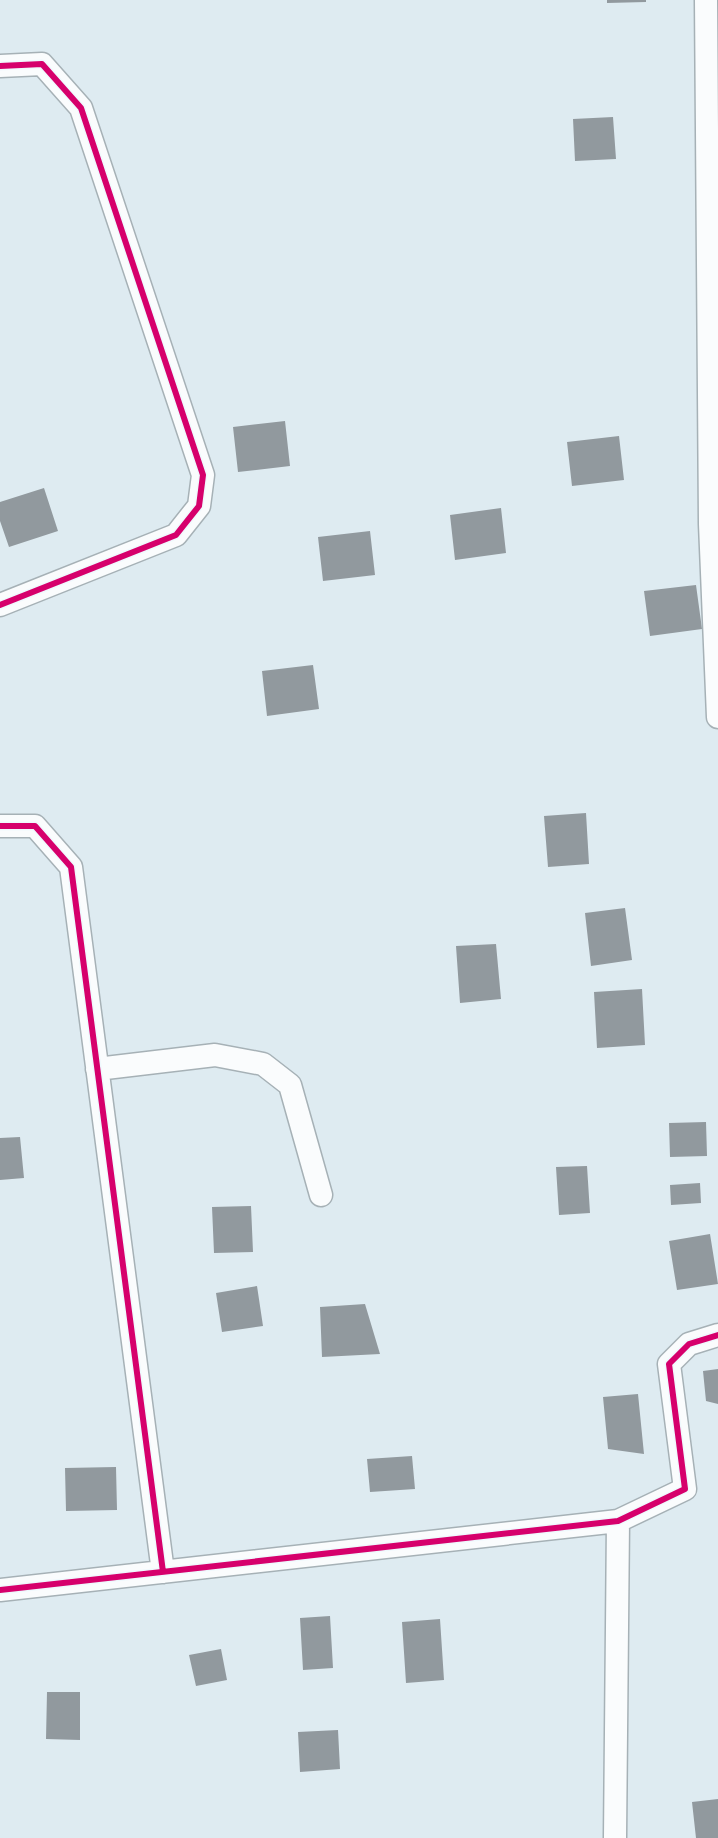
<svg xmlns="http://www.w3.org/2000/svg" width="718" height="1838" font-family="'Varela Round',sans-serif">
<rect width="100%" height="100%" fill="#deebf1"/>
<path fill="#91999e" d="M607,0h39v2l-39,1z
M613,117l3,42 -41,2 -2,-42z
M285,421l5,45 -52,6 -5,-45z
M619,436l5,44 -52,6 -5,-44z
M44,488l14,43 -49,16 -9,-26v-19z
M501,508l5,45 -51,7 -5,-45z
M370,531l5,44 -52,6 -5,-44z
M696,585l6,44 -52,7 -6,-45z
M313,665l6,44 -52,7 -5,-45z
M586,813l3,51 -41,3 -4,-51z
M625,908l7,52 -41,6 -6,-53z
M496,944l5,55 -41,4 -4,-57z
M642,989l3,56 -48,3 -3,-56z
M706,1122l1,34 -37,1 -1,-34z
M20,1137l4,41 -24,2v-42z
M587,1166l3,47 -31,2 -3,-48z
M700,1183l1,20 -30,2 -1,-20z
M251,1206l2,46 -39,1 -2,-46z
M710,1234l8,50 -41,6 -8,-49z
M257,1286l6,40 -41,6 -6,-39z
M365,1304l15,50 -58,3 -2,-50z
M718,1369v35l-12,-3 -3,-30z
M638,1394l6,60 -36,-5 -5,-52z
M412,1456l3,33 -45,3 -3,-33z
M116,1467l1,43 -51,1 -1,-43z
M330,1616l3,52 -30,2 -3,-52z
M440,1619l4,61 -38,3 -4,-61z
M221,1649l6,31 -31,6 -7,-31z
M47,1692h33v48l-34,-1z
M338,1730l2,39 -40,3 -2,-40z
M718,1799v39h-22l-4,-36z"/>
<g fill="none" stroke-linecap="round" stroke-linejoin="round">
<defs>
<path id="street" d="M706,0l4,524 8,193
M0,66l42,-2 39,44 122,367 -4,31 -23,29 -176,70
M0,826h35l36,41 92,705
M97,1069l118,-14 48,9 27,21 31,110
M0,1590l618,-69 67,-32 -16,-125 20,-20 29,-9
M615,1838l3,-317"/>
</defs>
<use href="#street" stroke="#a6b1b6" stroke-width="25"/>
<use href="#street" stroke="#fafcfd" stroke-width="22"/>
<defs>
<path id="cycleway" d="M0,66l42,-2 39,44 122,367 -4,31 -23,29 -176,70
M0,826h35l36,41 92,705
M0,1590l618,-69 67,-32 -16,-125 20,-20 29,-9"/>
</defs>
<use href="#cycleway" stroke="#eff9fd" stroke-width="9"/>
<use href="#cycleway" stroke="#d6006c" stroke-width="6"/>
</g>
</svg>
